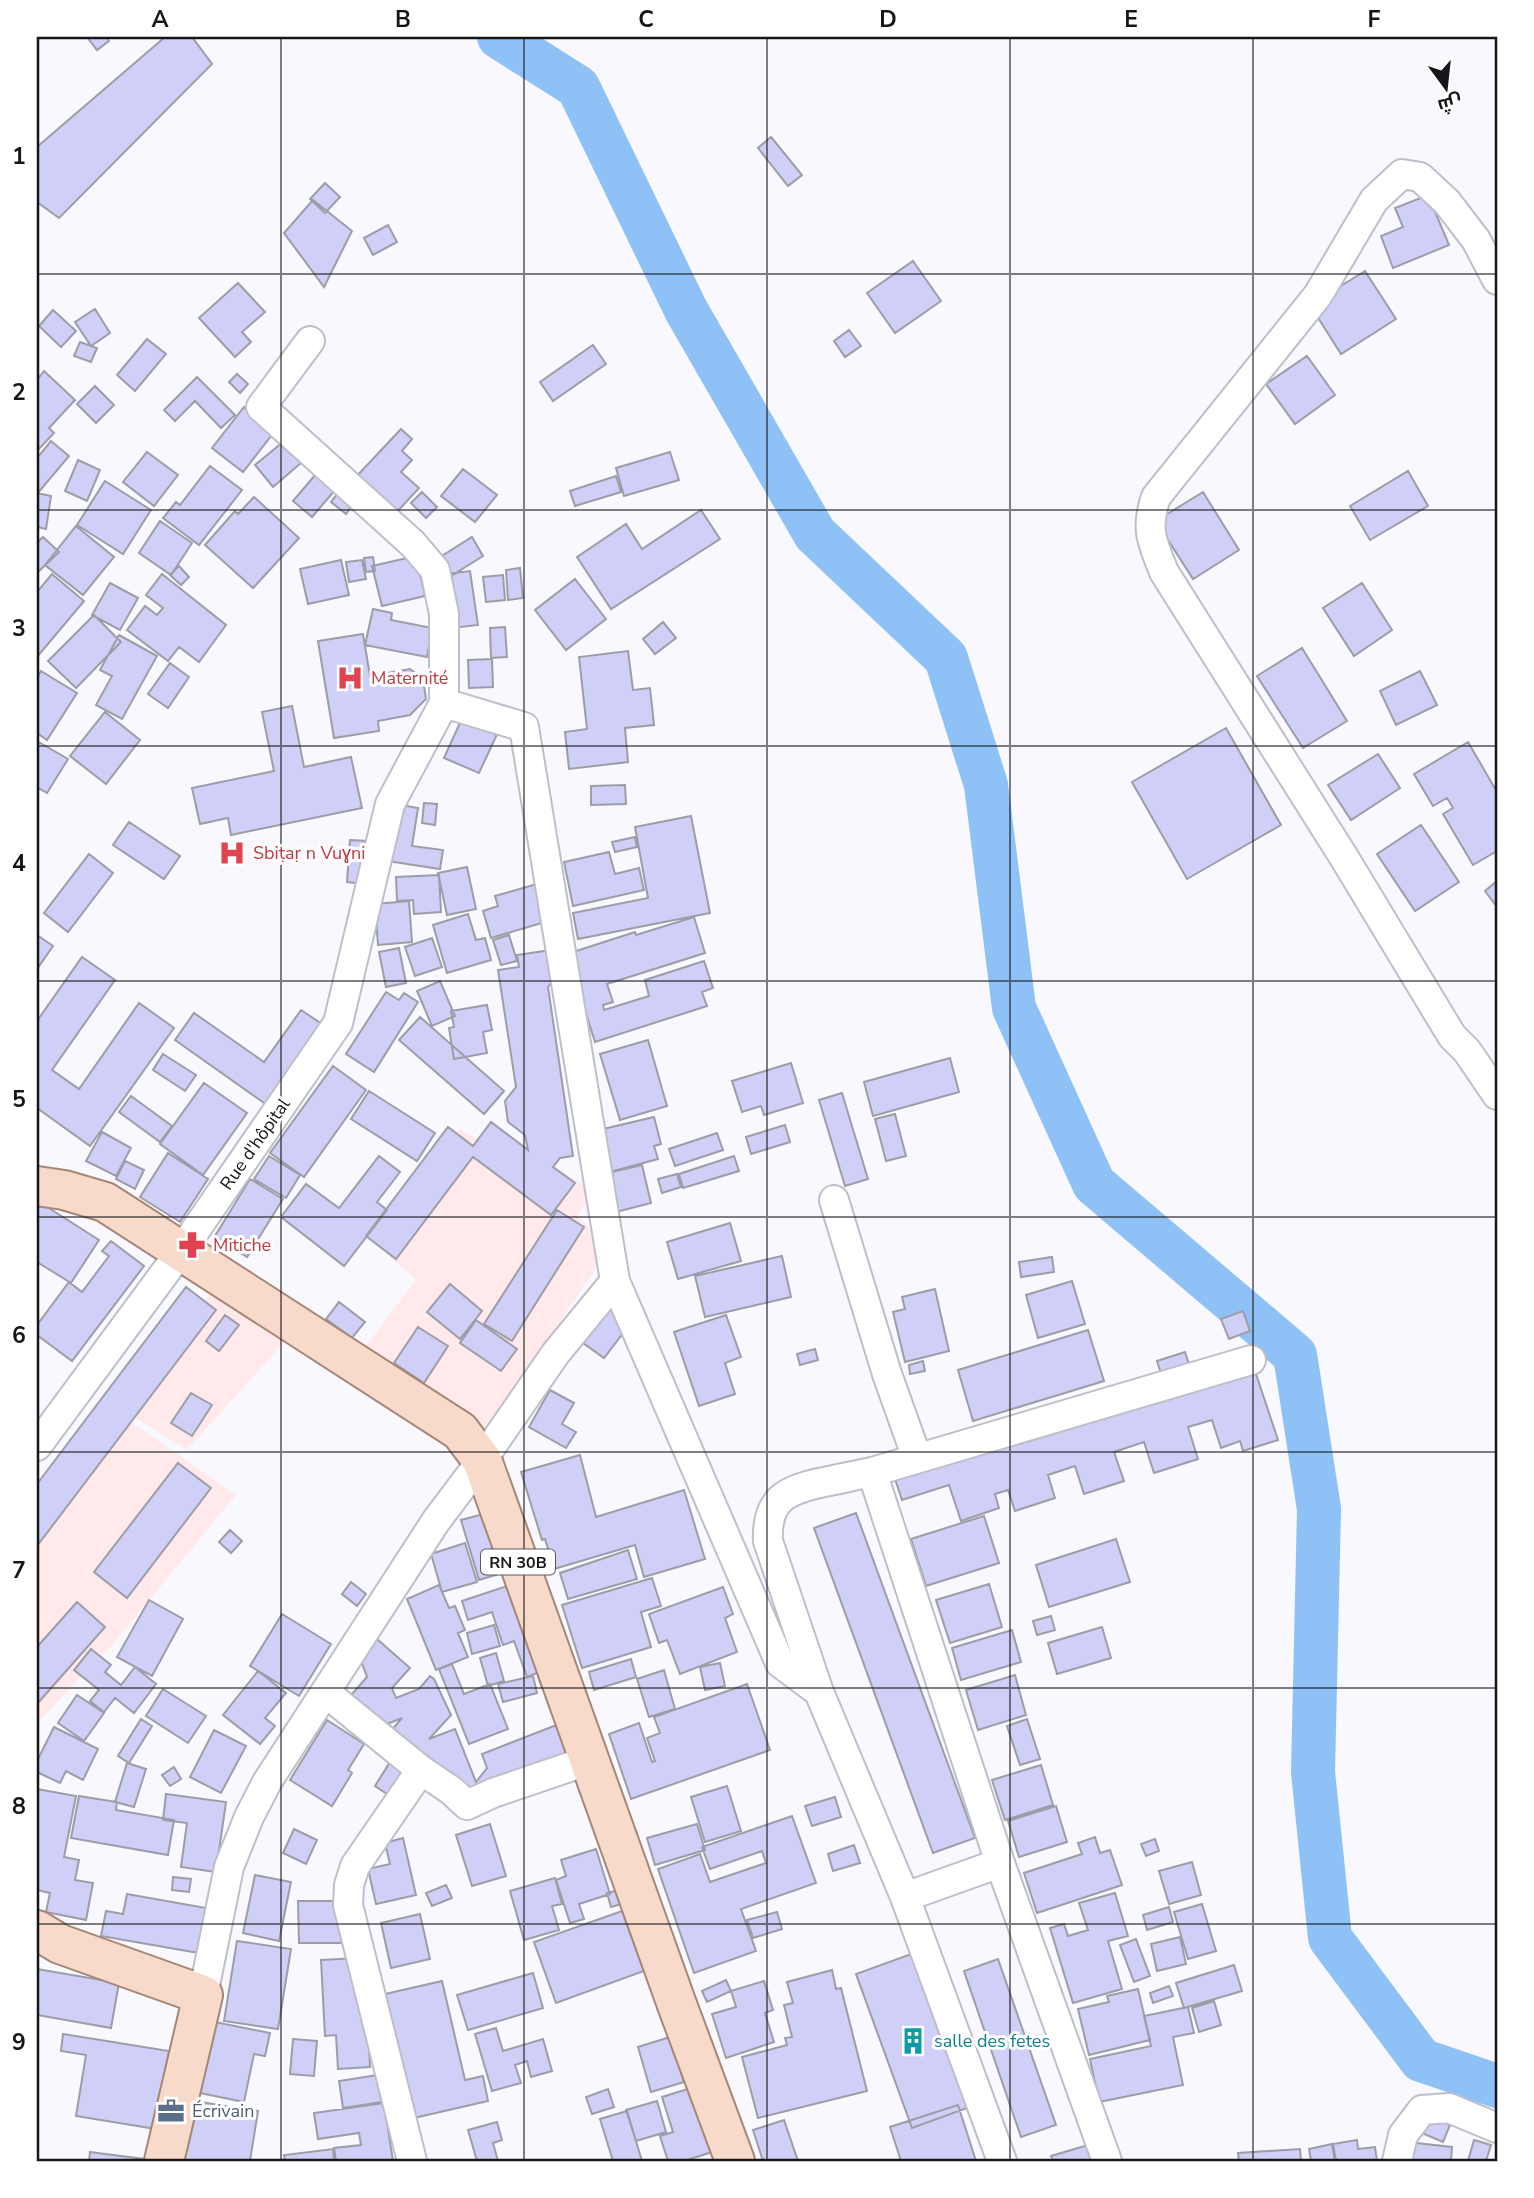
<svg xmlns="http://www.w3.org/2000/svg" width="1534" height="2198" font-family="'Nunito Sans',Cairo,sans-serif">
<rect width="100%" height="100%" fill="#f8f8fe"/>
<path fill="#ffe9ea" d="M460,1129l31,19 9,-19 93,63 -16,24 26,25 -2,20 -117,173 -118,-88 50,-66 -32,-29z
M214,1290l72,50 -99,110 -67,-42z
M119,1414l117,81 -123,149 -76,79v-187z"/>
<g fill="none" stroke-linecap="round" stroke-linejoin="round">
<path stroke="#8ec1f5" stroke-width="44" d="M499,37l79,50 108,223 129,224 131,124 40,127 28,223 80,176 201,171 24,154 -6,263 17,166 91,122 76,26"/>
</g>
<path fill="#cfcff8" stroke="#9c9da6" stroke-width="2" d="M87,37h19l3,4 -12,9z
M165,37h27l20,27 -153,154 -22,-16v-55z
M771,137l31,38 -14,11 -30,-38z
M325,183l15,14 -15,16 -15,-14z
M1428,195l21,50 -56,23 -12,-32 22,-9 -8,-19z
M313,200l39,31 -28,56 -40,-54z
M388,225l9,17 -24,13 -9,-17z
M913,261l28,40 -46,32 -28,-40z
M1365,271l31,48 -55,35 -31,-49z
M238,283l27,29 -23,20 9,10 -16,15 -36,-39z
M95,309l15,24 -19,13 -16,-24z
M53,310l23,21 -15,16 -22,-21z
M849,330l12,16 -16,11 -11,-16z
M147,339l19,15 -31,37 -18,-16z
M80,342l17,6 -6,14 -17,-6z
M593,345l13,19 -53,37 -13,-19z
M1307,356l28,39 -40,29 -29,-40z
M44,371l31,29 -26,28 5,5 -17,18v-71z
M237,374l11,10 -8,9 -11,-11z
M197,377l38,38 -14,13 -26,-27 -20,20 -11,-11z
M95,386l19,19 -18,18 -19,-19z
M244,407l31,24 -32,41 -31,-24z
M401,429l11,10 -10,12 10,9 -11,12 18,16 -25,27 -39,-37z
M51,441l18,15 -32,38v-36z
M283,442l18,21 -28,24 -18,-22z
M147,452l31,23 -24,31 -31,-24z
M670,452l9,28 -55,16 -8,-28z
M78,460l22,10 -13,31 -22,-10z
M210,466l32,24 -43,55 -36,-27 13,-16 4,3z
M463,469l34,26 -22,27 -34,-26z
M1408,471l20,35 -58,34 -20,-34z
M316,474l19,16 -23,27 -19,-16z
M616,476l5,16 -46,14 -5,-15z
M105,481l46,29 -28,44 -46,-29z
M342,488l14,12 -10,14 -15,-12z
M422,492l15,15 -11,11 -15,-15z
M1203,492l36,58 -46,29 -37,-58z
M37,493l14,3 -5,33 -9,-2z
M254,497l45,41 -46,50 -48,-43 30,-34 3,3z
M701,510l19,29 -109,70 -34,-52 49,-33 16,25z
M160,521l32,22 -21,32 -32,-22z
M76,526l38,31 -31,38 -38,-30z
M43,537l16,15 -21,20 -1,-2v-27z
M472,537l11,19 -32,20 -11,-19z
M416,556l9,40 -43,10 -10,-40z
M373,557l2,14 -9,1 -2,-14z
M341,560l8,35 -41,9 -8,-35z
M362,560l4,19 -17,3 -3,-20z
M179,566l10,11 -8,8 -11,-10z
M520,568l3,30 -15,2 -2,-30z
M470,571l8,54 -25,3 -7,-54z
M52,574l32,27 -47,56v-65z
M162,574l64,51 -27,37 -20,-15 -11,14 -41,-31 18,-24 12,9 6,-7 -17,-13z
M503,575l2,25 -19,2 -3,-25z
M575,579l31,40 -40,31 -31,-40z
M110,583l28,15 -18,32 -28,-15z
M1362,583l30,47 -38,26 -31,-48z
M373,609l19,4 -1,7 41,8 -5,29 -62,-12z
M94,615l27,27 -45,46 -28,-27z
M663,622l13,16 -21,16 -12,-15z
M505,627l2,30 -16,1 -1,-30z
M363,634l7,42 40,-7 13,10 3,20 -16,16 -32,6 1,10 -45,7 -16,-97z
M119,635l38,21 -35,63 -26,-14 16,-29 -12,-6z
M1302,648l45,73 -44,27 -46,-72z
M628,651l5,39 17,-2 4,37 -29,3 3,34 -59,7 -4,-37 22,-3 -8,-72z
M492,659l1,28 -24,1 -1,-28z
M170,663l19,14 -21,31 -20,-14z
M41,671l36,22 -30,47 -10,-7v-55z
M1420,671l17,34 -41,20 -16,-34z
M292,706l12,61 47,-10 11,51 -131,27 -3,-17 -28,6 -8,-36 82,-17 -12,-59z
M105,712l35,28 -34,44 -36,-28z
M464,714l35,16 -20,43 -35,-15z
M1226,728l55,97 -94,54 -55,-97z
M37,741l31,18 -21,34 -9,-5 -1,3z
M1468,742l29,50v59l-24,14 -30,-51 10,-6 -6,-10 -14,8 -19,-32z
M1378,754l22,34 -49,32 -23,-35z
M625,785l1,19 -35,1v-19z
M424,803l13,1 -2,21 -13,-2z
M395,804l23,4 -6,38 31,4 -3,19 -53,-8z
M691,816l19,97 -132,26 -5,-26 75,-15 -13,-71z
M129,822l51,34 -16,23 -51,-34z
M1421,825l38,57 -44,29 -38,-57z
M635,837l2,10 -22,5 -3,-10z
M350,840l18,1 -3,43 -18,-2z
M609,852l6,22 24,-6 5,22 -71,16 -9,-44z
M89,854l24,19 -45,59 -24,-19z
M467,867l9,42 -29,6 -9,-42z
M439,875l2,37 -27,2 -1,-14 -16,1 -1,-24z
M1497,881v26l-12,-16z
M537,884l11,37 -57,17 -8,-27 15,-5 -3,-10z
M409,901l3,41 -34,3 -3,-41z
M468,914l8,26 9,-2 6,22 -44,13 -14,-48z
M694,917l11,36 -98,31 6,18 -10,3 1,5 45,-14 -4,-16 59,-19 9,27 -11,4 5,14 -112,36 -28,-88 68,-22 1,3z
M37,935l16,11 -16,23z
M509,935l8,26 -16,4 -8,-25z
M432,938l10,29 -27,9 -10,-29z
M399,948l7,35 -20,4 -7,-35z
M551,950l4,28 -7,9 25,169 -13,2 -7,9 22,16 -24,32 -78,-58 -77,102 -30,-23 82,-109 25,19 18,-24 37,28 -3,-15 -17,-13 -3,-21 11,-14 -18,-117 21,-3 -2,-12z
M82,957l33,23 -63,90 27,19 60,-86 35,25 -84,118 -53,-38v-87z
M440,981l15,35 -23,10 -15,-35z
M386,992l13,8 5,-7 14,9 -44,70 -28,-18z
M487,1005l5,25 -9,2 4,21 -33,6 -5,-31 5,-1 -3,-16z
M301,1010l30,20 -57,80 -99,-70 19,-27 70,49z
M420,1017l84,74 -20,23 -85,-74z
M648,1040l19,66 -47,14 -20,-66z
M163,1054l33,21 -11,16 -32,-21z
M950,1058l9,34 -86,24 -9,-34z
M791,1063l12,40 -39,12 -3,-9 -19,6 -10,-31z
M333,1066l33,24 -62,87 -34,-24z
M204,1083l43,30 -44,62 -43,-31z
M369,1091l66,42 -18,28 -66,-42z
M842,1093l26,86 -23,7 -26,-86z
M131,1096l41,30 -12,16 -41,-30z
M895,1114l11,42 -20,5 -11,-42z
M654,1117l7,27 -7,2 4,13 -48,13 -11,-42z
M785,1125l5,17 -39,12 -5,-17z
M102,1132l29,16 -15,28 -30,-15z
M717,1133l6,17 -48,16 -6,-17z
M168,1153l40,26 -28,43 -40,-25z
M269,1156l31,19 -14,23 -32,-19z
M379,1156l21,16 -23,30 10,8 -43,56 -63,-49 25,-33 33,24z
M734,1156l5,15 -56,17 -4,-14z
M125,1161l19,9 -9,19 -19,-10z
M642,1165l9,38 -39,10 -9,-39z
M677,1174l4,13 -19,6 -4,-14z
M250,1179l33,20 -36,58 -32,-21z
M41,1203l58,37 -28,43 -34,-21v-52z
M557,1210l27,17 -72,114 -28,-17z
M730,1223l11,38 -63,18 -11,-37z
M111,1241l33,25 -72,95 -35,-26v-10l32,-43 13,10 27,-36 -7,-5z
M782,1256l9,41 -86,20 -10,-41z
M1052,1257l2,15 -33,5 -2,-15z
M1072,1281l13,43 -47,14 -12,-43z
M450,1284l32,27 -22,28 -33,-27z
M186,1287l30,23 -179,236v-62z
M935,1289l14,62 -44,11 -12,-50 12,-3 -3,-12z
M339,1302l26,20 -13,16 -26,-19z
M608,1309l22,15 -26,34 -21,-15z
M1243,1311l7,20 -21,8 -8,-20z
M225,1315l14,10 -20,26 -13,-10z
M726,1315l15,42 -16,6 10,31 -36,12 -25,-74z
M476,1320l41,29 -16,22 -41,-28z
M418,1327l30,19 -24,37 -30,-20z
M1088,1330l16,51 -131,40 -15,-51z
M815,1349l3,11 -18,5 -3,-11z
M1185,1352l5,15 -28,10 -5,-16z
M923,1361l2,10 -15,3 -1,-9z
M1253,1365l25,75 -35,11 -3,-10 -19,7 -9,-28 -24,7 10,32 -44,14 -10,-31 -30,10 10,29 -40,13 -9,-28 -27,9 7,23 -40,13 -7,-21 -13,4 4,14 -38,13 -12,-36 -47,15 -8,-24 82,-27 2,6z
M550,1390l24,13 -12,21 14,8 -10,16 -37,-21z
M191,1393l21,12 -20,31 -21,-13z
M580,1455l16,62 88,-27 21,69 -61,18 -9,-32 -81,24 -9,-30 -3,1 -21,-68z
M178,1463l33,25 -84,110 -33,-26z
M491,1512l18,59 -30,9 -18,-60z
M856,1513l119,325 -42,15 -119,-325z
M984,1516l15,47 -73,23 -15,-47z
M230,1530l12,11 -11,12 -12,-11z
M1116,1539l14,43 -81,25 -13,-42z
M465,1543l12,39 -35,10 -11,-38z
M628,1550l9,29 -69,20 -8,-26z
M652,1578l9,28 -20,6 10,35 -69,21 -20,-63z
M351,1582l15,12 -9,12 -15,-12z
M519,1582l34,103 -11,3 -5,-15 -10,4 -13,-36 -11,4 -11,-33 -24,8 -6,-19z
M989,1584l13,43 -52,16 -14,-43z
M439,1585l10,23 6,-2 10,24 -7,3 10,24 -32,13 -29,-71z
M723,1587l10,27 -8,4 12,34 -57,22 -13,-34 -8,3 -10,-29z
M149,1600l34,19 -31,57 -35,-19z
M77,1602l28,25 -68,77v-57z
M282,1614l49,30 -32,52 -49,-30z
M1051,1616l4,14 -18,5 -4,-14z
M494,1625l6,21 -28,8 -5,-21z
M1102,1627l9,31 -54,16 -9,-31z
M1012,1630l9,32 -60,18 -9,-32z
M377,1639l33,29 -18,20 4,10 23,-9 11,-13 4,3 17,36 -22,24 26,-10 21,53 11,-14 -5,-14 77,-30 19,30 -113,44 -75,-66 12,-14 -25,10 -31,-27 21,-24 -7,-19z
M91,1649l20,16 -6,7 16,13 14,-18 21,17 -22,29 -19,-15 -11,14 -14,-11 9,-11 -25,-20z
M496,1653l8,28 -16,5 -8,-28z
M631,1659l5,18 -42,13 -5,-18z
M720,1663l5,23 -20,4 -5,-23z
M452,1664l12,30 26,-10 18,45 -39,15 -30,-75z
M664,1670l11,39 -26,8 -12,-38z
M258,1671l28,22 -21,25 10,8 -15,18 -37,-29z
M1015,1675l11,40 -48,15 -12,-40z
M533,1676l4,17 -34,9 -5,-18z
M747,1684l23,66 -139,49 -22,-65 30,-11 13,39 3,-1 -8,-23 13,-5 -6,-16z
M163,1689l43,27 -18,27 -42,-27z
M77,1695l27,18 -20,28 -26,-18z
M141,1719l11,7 -23,37 -11,-7z
M1027,1719l13,40 -20,6 -13,-39z
M327,1720l37,24 -16,26 4,3 -20,33 -42,-26z
M54,1727l44,22 -15,31 -17,-9 -6,12 -23,-11v-11z
M214,1730l32,16 -25,47 -31,-16z
M390,1762l18,12 -15,24 -18,-12z
M127,1763l19,6 -12,38 -19,-5z
M1041,1765l12,40 -48,15 -13,-40z
M174,1767l7,12 -11,7 -8,-11z
M727,1786l14,45 -36,11 -14,-45z
M37,1789l39,7 -12,61 15,3 -4,20 18,3 -7,37 -40,-8 4,-19 -13,-3z
M166,1794l60,8 -10,70 -35,-5 6,-44 -24,-3z
M79,1796l38,6 -1,8 58,10 -6,35 -97,-17z
M835,1797l6,20 -29,9 -7,-20z
M1056,1806l11,36 -48,15 -11,-36z
M792,1816l24,67 -75,26 15,42 -62,22 -36,-104 42,-15 10,28 56,-19 -4,-12 -52,18 -8,-22z
M490,1824l16,52 -34,10 -16,-51z
M697,1824l8,26 -50,15 -8,-27z
M294,1829l23,11 -11,24 -23,-11z
M1095,1837l5,16 10,-3 12,35 -85,28 -13,-40 58,-19 -4,-11z
M403,1838l13,57 -40,9 -8,-35 22,-5 -5,-21z
M1155,1839l4,12 -13,5 -5,-12z
M854,1845l6,18 -27,8 -5,-17z
M596,1849l14,45 -31,10 5,15 -14,4 -14,-43 10,-4 -5,-16z
M1192,1862l9,33 -32,9 -10,-33z
M255,1875l36,7 -12,59 -36,-8z
M173,1877l18,2 -2,13 -17,-2z
M555,1878l7,26 -10,2 7,24 -35,10 -14,-49z
M446,1885l6,13 -20,8 -6,-13z
M627,1888l4,13 -20,6 -4,-14z
M1115,1893l13,43 -20,5 14,48 -49,14 -23,-75 14,-4 4,12 20,-6 -9,-27z
M127,1894l79,14 -7,45 -98,-17 5,-25 17,3z
M298,1901h42l9,42h-50z
M1202,1904l14,47 -28,8 -14,-47z
M1169,1907l4,15 -26,8 -4,-15z
M622,1911l22,60 -88,32 -22,-61z
M777,1912l5,17 -29,9 -6,-18z
M420,1914l10,45 -39,9 -10,-45z
M1180,1937l6,27 -29,7 -6,-27z
M1136,1939l14,37 -16,6 -14,-37z
M237,1941l54,8 -13,80 -54,-8z
M914,1953l56,154 -58,21 -56,-154z
M358,1958l9,53 3,56 -32,2 -2,-34 -11,1 -4,-76z
M998,1959l58,166 -35,12 -57,-166z
M1234,1965l8,26 -58,17 -8,-25z
M37,1969l82,14 -8,45 -74,-13z
M832,1970l4,19 5,-1 26,103 -109,27 -16,-61 45,-12 -2,-7 7,-1 -8,-32 9,-2 -6,-21z
M533,1973l10,35 -75,22 -11,-35z
M726,1980l5,11 -24,11 -5,-11z
M442,1981l23,99 18,-4 5,25 -74,17 -29,-124z
M764,1981l9,29 -8,3 9,29 -48,16 -14,-44 24,-7 -5,-16z
M1169,1986l4,10 -20,7 -3,-10z
M1138,1989l12,51 -61,15 -11,-46 31,-7 -2,-6z
M1214,2001l7,24 -22,7 -7,-24z
M1188,2007l6,26 -21,4 10,48 -84,17 -9,-43 61,-13 -7,-30z
M215,2022l55,11 -5,23 -11,-2 -10,48 -44,-9z
M496,2028l7,23 40,-12 9,32 -21,6 -4,-16 -12,4 6,18 -29,8 -17,-57z
M63,2034l106,17 -13,78 -80,-13 10,-61 -25,-4z
M670,2037l14,45 -33,10 -13,-45z
M293,2039l24,2 -3,35 -24,-2z
M378,2075l4,27 -39,6 -4,-27z
M691,2088l21,64 -28,9h-16l-8,-25 13,-4 -11,-35z
M608,2089l6,18 -22,7 -6,-17z
M194,2101l64,10 -8,50h-66z
M657,2101l9,31 -30,9 -10,-31z
M384,2103l9,58h-57l-2,-13 27,-3 -2,-12 -41,6 -4,-26z
M958,2105l18,56h-75l-11,-34z
M627,2111l15,50h-29l-13,-42z
M1424,2114l26,11 -7,17 -26,-11z
M784,2120l14,41h-35l-10,-31z
M497,2122l5,18 -9,3 5,18h-21l-9,-31z
M1357,2140l1,9 17,-2 2,14h-41l-3,-17z
M1474,2140l17,5 -5,16h-18z
M1407,2142l45,5 -1,14h-46z
M1332,2144l3,17h-24l-2,-12z
M1088,2145l5,16h-40l-2,-5z
M333,2149l1,12h-49l-1,-6z
M1300,2149l1,12h-62l-1,-8z
M90,2152l54,7v2h-55z"/>
<g fill="none" stroke-linecap="round" stroke-linejoin="round">
<defs>
<path id="minor" d="M1497,280l-21,-40 -29,-38 -27,-25 -18,-3 -28,26 -56,95 -162,202c-11,32 -4,45 8,75l181,287 107,177 15,15 30,44
M444,703l80,24 91,554
M834,1200l53,174 30,84
M37,1446l144,-195 157,-228 52,-219 54,-101v-89l-9,-44 -22,-26 -152,-137 49,-66
M872,1472l379,-112
M325,1692l96,78
M819,1692l-51,-151c-2,-43 19,-51 56,-59 16,-3 32,-7 48,-10l128,391 107,298
M905,1897l95,-34
M203,1995l26,-128 20,-50 18,-35 169,-261 46,-61 74,-107 59,-72 165,382 39,29 86,205 97,264
M412,2161l-64,-256 1,-20 6,-19 66,-96 31,21 15,14 26,-12 97,-33
M1397,2161l6,-26 19,-25 27,-2 48,20"/>
<path id="primary" d="M37,1186l27,4 41,12 355,229 22,29 194,542 59,159
M37,1930l23,14 143,51 -39,166"/>
</defs>
<use href="#minor" stroke="#bfbfc9" stroke-width="32"/>
<use href="#primary" stroke="#a68675" stroke-width="42"/>
<use href="#minor" stroke="#fff" stroke-width="28"/>
<use href="#primary" stroke="#f8daca" stroke-width="38"/>
</g>
<path fill="none" stroke="#161619" stroke-width="2" stroke-opacity="0.55" d="M281,37v2124M524,37v2124M767,37v2124M1010,37v2124M1253,37v2124M37,274h1460M37,510h1460M37,746h1460M37,981h1460M37,1217h1460M37,1452h1460M37,1688h1460M37,1924h1460"/>
<defs>
<symbol id="hospital-bare" viewBox="-9 -9 18 18"><path d="M-5-5h3v3.5h4V-5h3V5h-3V1.5h-4V5h-3Z" fill="#e0444e" stroke="#fff" stroke-width="2.5" paint-order="stroke"/></symbol>
<symbol id="pharmacy-bare" viewBox="-9 -9 18 18"><path d="M-2-6h4v4h4v4h-4v4h-4v-4h-4v-4h4Z" fill="#e0444e" stroke="#fff" stroke-width="2.5" paint-order="stroke"/></symbol>
<symbol id="building-bare" viewBox="-9 -9 18 18"><path d="M-4-6H4V6H1V3H-1V6H-4ZM-2.5-4.3h1.7v1.8h-1.7ZM.8-4.3h1.7v1.8H.8ZM-2.5-1h1.7V.8h-1.7ZM.8-1h1.7V.8H.8Z" fill="#0f9aa8" stroke="#fff" stroke-width="2.5" paint-order="stroke"/></symbol>
<symbol id="office-bare" viewBox="-9 -9 18 18"><path d="M-6-3h4V-5.5h4V-3h4V5H-6ZM-1-4.5V-3h2v-1.5ZM-6 0V1H6V0Z" fill="#5c6f8a" stroke="#fff" stroke-width="2.5" paint-order="stroke"/></symbol>
</defs>
<g fill-rule="evenodd">
<use href="#hospital-bare" x="331" y="659" width="38" height="38"/>
<use href="#hospital-bare" x="213" y="834" width="38" height="38"/>
<use href="#pharmacy-bare" x="173" y="1226" width="38" height="38"/>
<use href="#building-bare" x="894" y="2022" width="38" height="38"/>
<use href="#office-bare" x="152" y="2092" width="38" height="38"/>
</g>
<g text-anchor="middle" stroke-width="6" stroke-linejoin="round" paint-order="stroke">
<rect fill="#fff" stroke="#5c5c5e" stroke-width="2" x="481" y="1549.5" width="74" height="25" rx="5"/>
<g font-size="16" font-weight="bold" fill="#161619">
<text x="518" y="1568">RN 30B</text>
</g>
<g font-size="18" fill="#be3a42" stroke="#fff" text-anchor="start">
<text x="371" y="684">Maternité</text>
<text x="253" y="859">Sbiṭaṛ n Vuɣni</text>
<text x="213" y="1251">Mitiche</text>
</g>
<g font-size="18" fill="#161619" stroke="#fff">
<text transform="translate(255 1144) rotate(-55)" y="6">Rue d'hôpital</text>
</g>
<g font-size="18" fill="#0d838f" stroke="#fff" text-anchor="start">
<text x="934" y="2047">salle des fetes</text>
</g>
<g font-size="18" fill="#4e5e75" stroke="#fff" text-anchor="start">
<text x="192" y="2117">Écrivain</text>
</g>
</g>
<rect width="1534" height="2198" fill="none" stroke="#ffffff" stroke-width="77"/>
<g transform="translate(1446 88) rotate(165)" stroke="#ffffff" stroke-width="5" paint-order="stroke">
<path d="M0-5L12 26L0 18L-12 26Z" fill="#161619"/>
<text y="-10" font-size="19" font-weight="bold" text-anchor="middle" fill="#161619">ش</text>
</g>
<rect x="38" y="38" width="1458" height="2122" fill="none" stroke="#161619" stroke-width="2.5"/>
<g font-size="23" text-anchor="middle" font-weight="bold" fill="#161619">
<text x="160" y="27">A</text>
<text x="403" y="27">B</text>
<text x="646" y="27">C</text>
<text x="888" y="27">D</text>
<text x="1131" y="27">E</text>
<text x="1374" y="27">F</text>
<text x="19" y="164">1</text>
<text x="19" y="400">2</text>
<text x="19" y="636">3</text>
<text x="19" y="871">4</text>
<text x="19" y="1107">5</text>
<text x="19" y="1343">6</text>
<text x="19" y="1578">7</text>
<text x="19" y="1814">8</text>
<text x="19" y="2050">9</text>
</g>
</svg>
